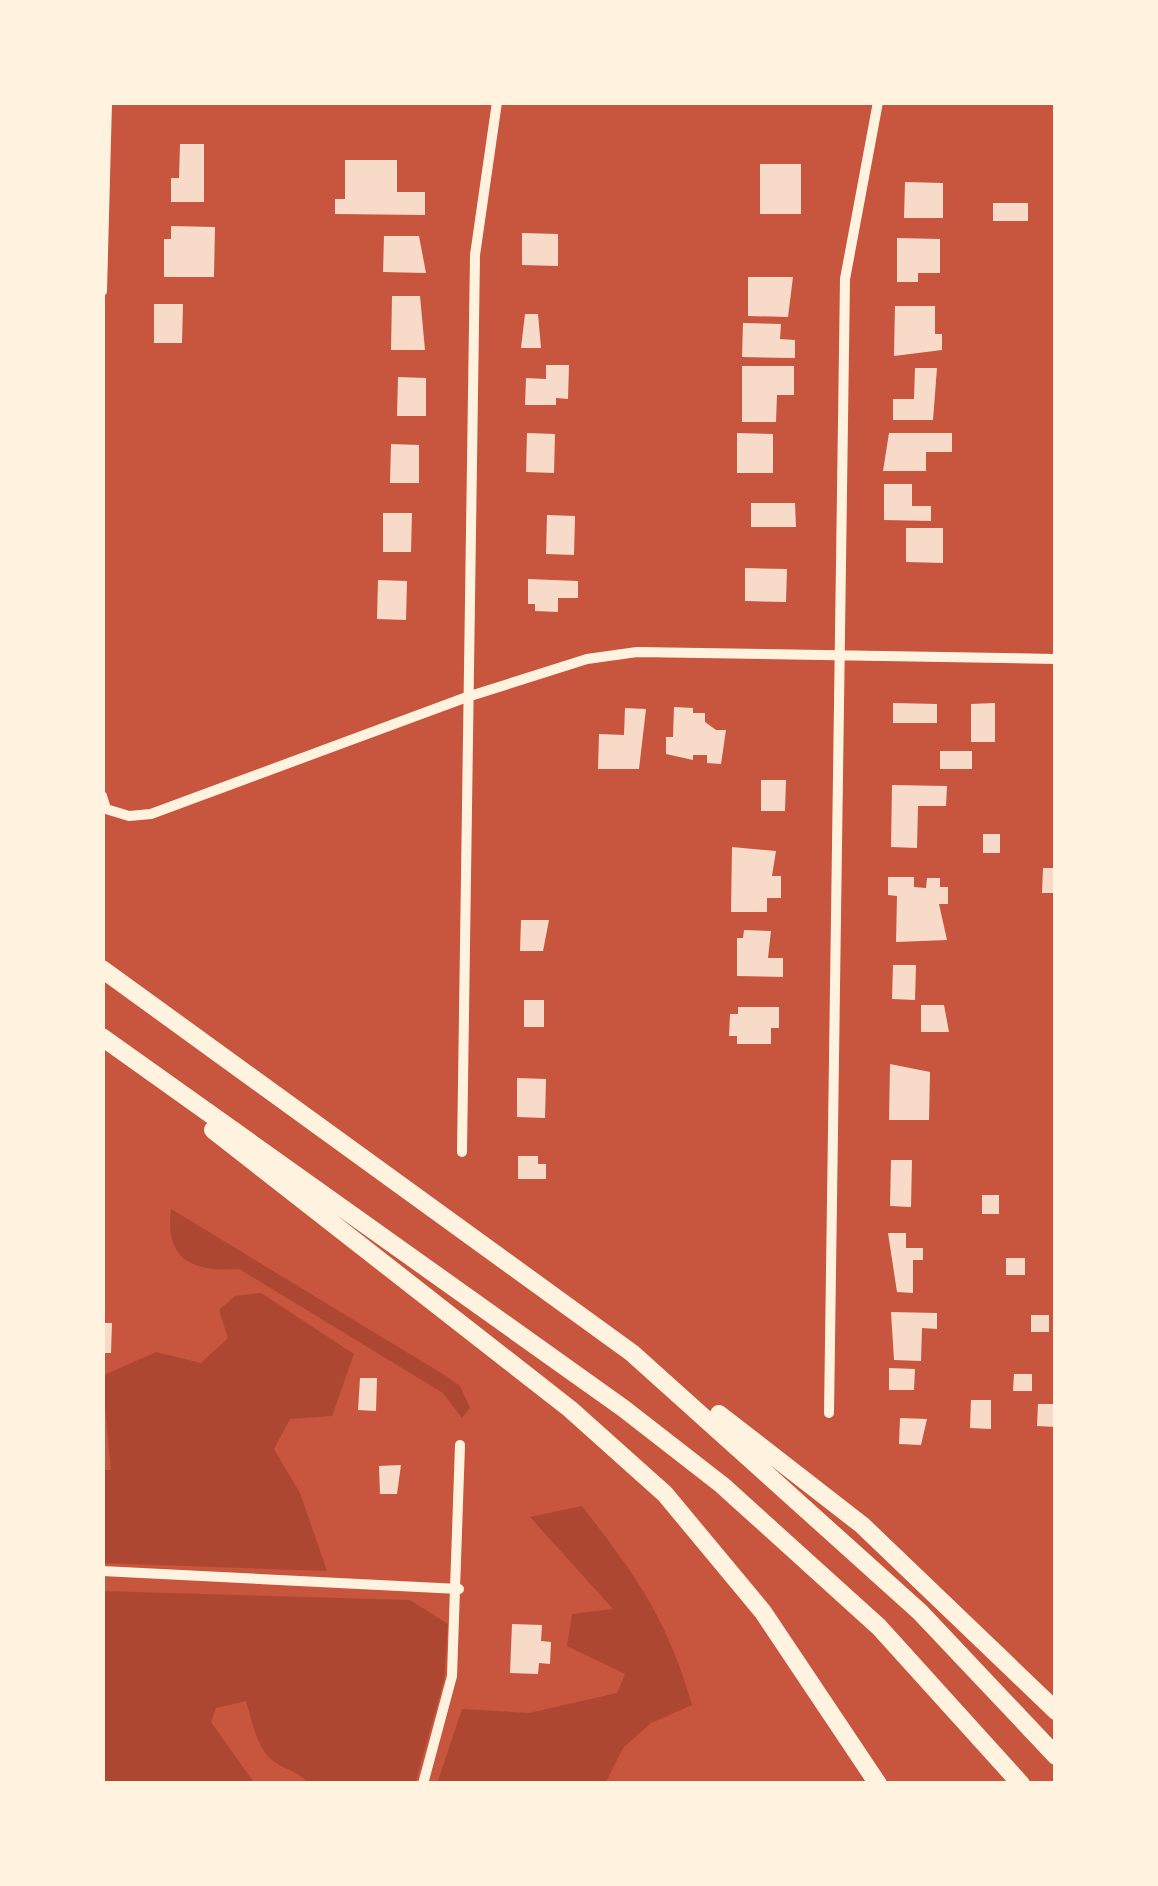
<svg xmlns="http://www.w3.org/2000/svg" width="1158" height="1886" font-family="'Archivo Narrow',sans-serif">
<rect width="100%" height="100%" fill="#c8553d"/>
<path fill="#ae4732" d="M171,1209l275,167 14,10 10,22 -8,10 -19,-25 -204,-124c-44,3 -75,-7 -68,-60z
M261,1293l93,61 -22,62 -42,3 -16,30 26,44 27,78 -225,-8v-93h9l-9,-94 54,-24 45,11 27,-25 -9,-28 16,-14z
M582,1506c54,70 85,112 110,199l-41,18 -28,25 -18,36h-168l25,-75 67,4 88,-20 8,-19 -58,-28 5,-32 41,-5 -83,-92z
M102,1591l308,9 38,24 -4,56 -29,104h-106c-12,-14 -19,-12 -33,-21 -19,-12 -24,-42 -30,-62l-30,7 -5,14 44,62h-153z"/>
<path fill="#f7dbc8" d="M180,144h24v58h-33v-24h8z
M345,160h52v32h28v23l-90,-1v-15h10z
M760,164h41v50h-41z
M905,182l38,1v35h-39z
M993,203h35v18h-35z
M171,226l44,1 -1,50h-50v-38h7z
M522,233l36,1v32l-36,-1z
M384,236h35l7,37 -43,-1z
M897,238l43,1v34h-22v9h-21z
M748,277h45l-5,40 -40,-1z
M392,296h28l5,54h-34z
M154,304h29l-1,39h-28z
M895,306h40v28h7v16l-48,6z
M525,314h13l3,34h-20z
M743,323l38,1 -1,15 15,1v18l-53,-1z
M546,365h23l-1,34 -12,-1v7h-31l1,-27 20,1z
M742,366h52v29h-17l-1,27h-34z
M915,368h22l-4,52h-40v-21h21z
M398,377l28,1v38h-29z
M527,433l28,1 -1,39 -28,-1z
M737,433l36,1v39h-36z
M889,433h63v19h-26v19h-43z
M391,444l28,1v38h-29z
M884,484h28v22h19v15l-47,-1z
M751,503h44l1,24h-45z
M383,513h29l-1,39h-28z
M547,515l28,1 -1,39 -28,-1z
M906,528h37v35l-37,-1z
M745,568l42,1 -1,33 -41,-1z
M528,579l50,2v17h-20v14l-23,-1v-7h-7z
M378,580l29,1 -1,39 -29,-1z
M893,703l44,1v19h-44z
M995,703v39h-24v-38z
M674,707l19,1v5h12v9l11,8h10l-5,34 -14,-1v-8h-14v5l-27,-6v-17h7z
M625,708l21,1 -7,60h-41l1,-35 25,1z
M940,751h32v18h-32z
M761,780h25l-1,31h-24z
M892,785l55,1 -1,20h-28l-1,42 -26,-1z
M983,834h17v19h-17z
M732,847l44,4 -4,25h9v22h-14v14h-36z
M1043,868h13v25h-14z
M888,877h26v10l12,1 1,-10h13v9h8v17h-9l8,36 -51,2 1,-46 -9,-1z
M521,920h28l-6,31h-23z
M744,930l27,1 -3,27h15v19l-46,-1v-38h6z
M893,965h23l-1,35 -23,-1z
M524,1000h20v27h-20z
M921,1005h23l5,27h-28z
M738,1007h41v21h-8v16h-34v-8h-8l1,-22h8z
M890,1064l40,8 -1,48h-40z
M517,1078l29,1 -1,39 -28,-1z
M518,1156h20v8h8v15h-28z
M891,1160h21l-1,47 -21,-1z
M982,1195h17v19h-17z
M888,1233h18v15h17v12h-10v33l-16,-1z
M1006,1258h19v17h-19z
M891,1312l46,1v16l-15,-1 -1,33 -27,-1z
M1031,1315h18v17h-18z
M102,1323h10l-1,30h-9z
M889,1368l26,1 -1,21h-25z
M1014,1374h18v17h-19z
M360,1378h17l-1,33 -18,-1z
M971,1400h20v29l-21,-1z
M1038,1404h18v23l-19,-1z
M900,1418l27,1 -6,26 -22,-1z
M401,1465l-4,29h-17l-1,-28z
M512,1624l30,1 -1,16 10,1 -1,22 -11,-1 -1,11 -28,-1z"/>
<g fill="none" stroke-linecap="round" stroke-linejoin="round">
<path stroke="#fff3e0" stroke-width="10" d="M102,291l5,-189
M102,796l4,13 23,7 22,-2 316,-117 120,-38 50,-7 419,7
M462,1152l13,-897 22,-153
M829,1413l16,-1134 33,-177
M102,1571l357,18
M423,1784l29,-108 8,-231"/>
<path stroke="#fff3e0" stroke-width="18" d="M102,969l530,384 288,259 136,144
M102,1037l521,371 99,77 157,142 142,157
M213,1130l357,279 95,85 98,118 115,172
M719,1414l143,111 194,186"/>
</g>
<rect width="1158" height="1886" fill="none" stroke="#fff3e0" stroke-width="210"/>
</svg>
